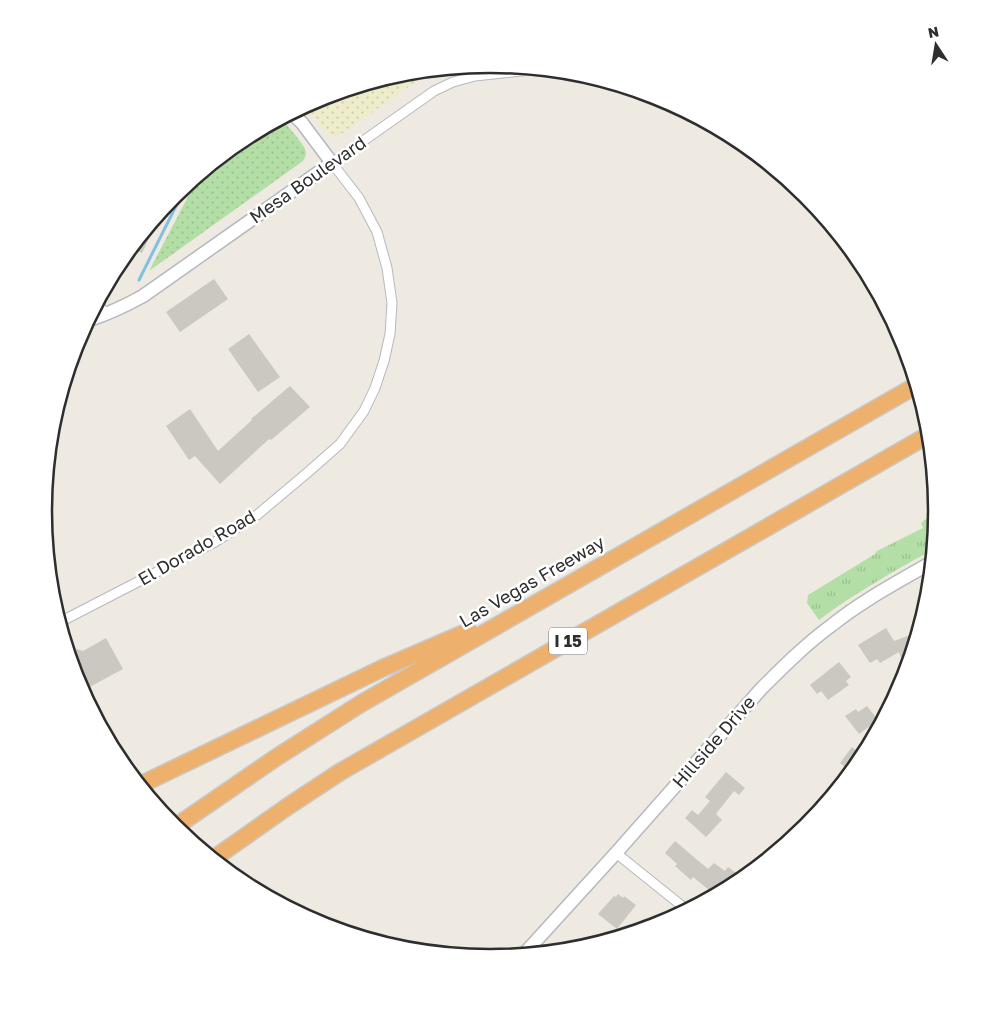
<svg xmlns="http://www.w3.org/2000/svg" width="981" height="1022" font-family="'Golos Text',sans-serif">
<defs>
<pattern id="grass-dots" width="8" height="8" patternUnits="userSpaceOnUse" patternTransform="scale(1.25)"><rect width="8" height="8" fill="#b3dea5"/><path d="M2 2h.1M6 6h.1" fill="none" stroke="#9abf8e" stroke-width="1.8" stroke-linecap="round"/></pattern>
<pattern id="sand-dots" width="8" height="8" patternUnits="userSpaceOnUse" patternTransform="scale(1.25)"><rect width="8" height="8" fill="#eeecca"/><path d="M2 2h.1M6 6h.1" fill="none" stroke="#cccbae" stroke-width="1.8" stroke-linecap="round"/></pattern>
<pattern id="park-tufts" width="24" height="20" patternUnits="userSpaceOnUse" patternTransform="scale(1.25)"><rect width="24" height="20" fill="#b3dea5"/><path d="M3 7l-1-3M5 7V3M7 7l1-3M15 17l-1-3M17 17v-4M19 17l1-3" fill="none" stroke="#9abf8e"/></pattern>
</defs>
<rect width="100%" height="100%" fill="#eeeae2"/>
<path fill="url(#grass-dots)" d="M281,119c6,6 21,23 24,30 2,5 0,9 -2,12l-154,110 51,-97 43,-35z"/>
<path fill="url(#sand-dots)" d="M436,70l-15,8 -81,57 -6,1 -6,-1 -22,-29 14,-8 84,-25z"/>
<path fill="url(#park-tufts)" d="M937,511l-3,38c-40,22 -79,44 -115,71l-12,-17 1,-8 67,-41 2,-3 46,-23 -2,-5z"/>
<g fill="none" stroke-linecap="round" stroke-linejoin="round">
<path stroke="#82c0e3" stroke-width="3" d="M139,280l47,-94"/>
</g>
<path fill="#cac8c0" d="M156,218l2,2 -16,33 -11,-5z
M214,279l14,20 -48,33 -14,-20z
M249,334l31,43 -22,15 -30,-43z
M290,386l20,21 -39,33 -2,-1 -49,45 -25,-28 -6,4 -23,-34 24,-17 28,42 34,-31 -1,-1z
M886,628l8,13 19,-7 4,3 -7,22 -3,-3 -6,2 -2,-6 -19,11 -3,-4 -7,4 -12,-18z
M106,638l17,31 -41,22 -4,-9 -11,-36 16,5z
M839,662l12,15 -5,4 3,4 -21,15 -7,-9 -4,3 -7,-9z
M867,706l11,14 -19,14 -14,-18 11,-7 2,3z
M852,747l11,9 -12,16 -11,-9z
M726,772l19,16 -6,7 -5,-4 -18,23 6,6 -16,17 -21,-19 7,-8 6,5 12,-14 -5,-4z
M675,841l33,28 6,-6 11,8 3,-4 12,9 -7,10 -18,9 -22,-18 -2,3 -16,-14 2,-2 -12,-11z
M618,894l5,4 1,-2 12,9 -19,24 -19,-15 16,-18 2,1z
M643,919l10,7 -19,6z"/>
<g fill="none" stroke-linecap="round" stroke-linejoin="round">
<defs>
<path id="street" d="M98,302l7,13
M60,622l155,-80 42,-27 50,-42 33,-29 24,-33 11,-23 9,-27 6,-27 2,-31 -5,-35 -10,-36 -18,-34 -27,-35 102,-72 19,-9 22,-6 64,-7
M897,691h1
M820,807v4
M616,853l71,57"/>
<path id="secondary" d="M89,320c19,-6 36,-14 54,-24l189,-133 -30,-40 -10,-10
M524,954l92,-101 145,-164c23,-23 45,-45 71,-64 31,-25 66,-43 100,-63"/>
<path id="highway" d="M140,785l243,-117 86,-37
M175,827l102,-70 85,-54 555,-318
M213,859l74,-52 53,-35 590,-338"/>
</defs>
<use href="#street" stroke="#b6b7c0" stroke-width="11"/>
<use href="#secondary" stroke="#b6b7c0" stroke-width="15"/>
<use href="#highway" stroke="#c9c9c9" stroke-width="19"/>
<use href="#street" stroke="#fff" stroke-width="9"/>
<use href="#secondary" stroke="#fff" stroke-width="12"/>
<use href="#highway" stroke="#eeb16d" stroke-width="16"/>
</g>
<g text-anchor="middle" stroke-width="5" stroke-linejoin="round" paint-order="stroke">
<rect fill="#fff" stroke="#6d6d6d" stroke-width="1" x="549" y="627.5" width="38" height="27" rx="4"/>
<g font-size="16" font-weight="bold" fill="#2e2e2e">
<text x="568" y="647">I 15</text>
</g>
<g font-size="18" fill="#2e2e2e" stroke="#fff">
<text transform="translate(308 180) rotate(-35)" y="6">Mesa Boulevard</text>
<text transform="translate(197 548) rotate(-30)" y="6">El Dorado Road</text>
<text transform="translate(532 582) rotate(-30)" y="6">Las Vegas Freeway</text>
<text transform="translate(714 742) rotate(-49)" y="6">Hillside Drive</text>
</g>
</g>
<path d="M0 0H981V1022H0ZM52 511a438 438 0 1 1 876 0a438 438 0 1 1-876 0Z" fill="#fff" fill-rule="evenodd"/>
<path fill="none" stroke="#2e2e2e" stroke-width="2.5" d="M52 511a438 438 0 1 1 876 0a438 438 0 1 1-876 0Z"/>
<g transform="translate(936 45) rotate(348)" stroke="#ffffff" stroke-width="4" paint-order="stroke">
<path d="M0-4L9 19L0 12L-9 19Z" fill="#2e2e2e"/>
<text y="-8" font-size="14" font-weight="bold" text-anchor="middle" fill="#2e2e2e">N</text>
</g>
</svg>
